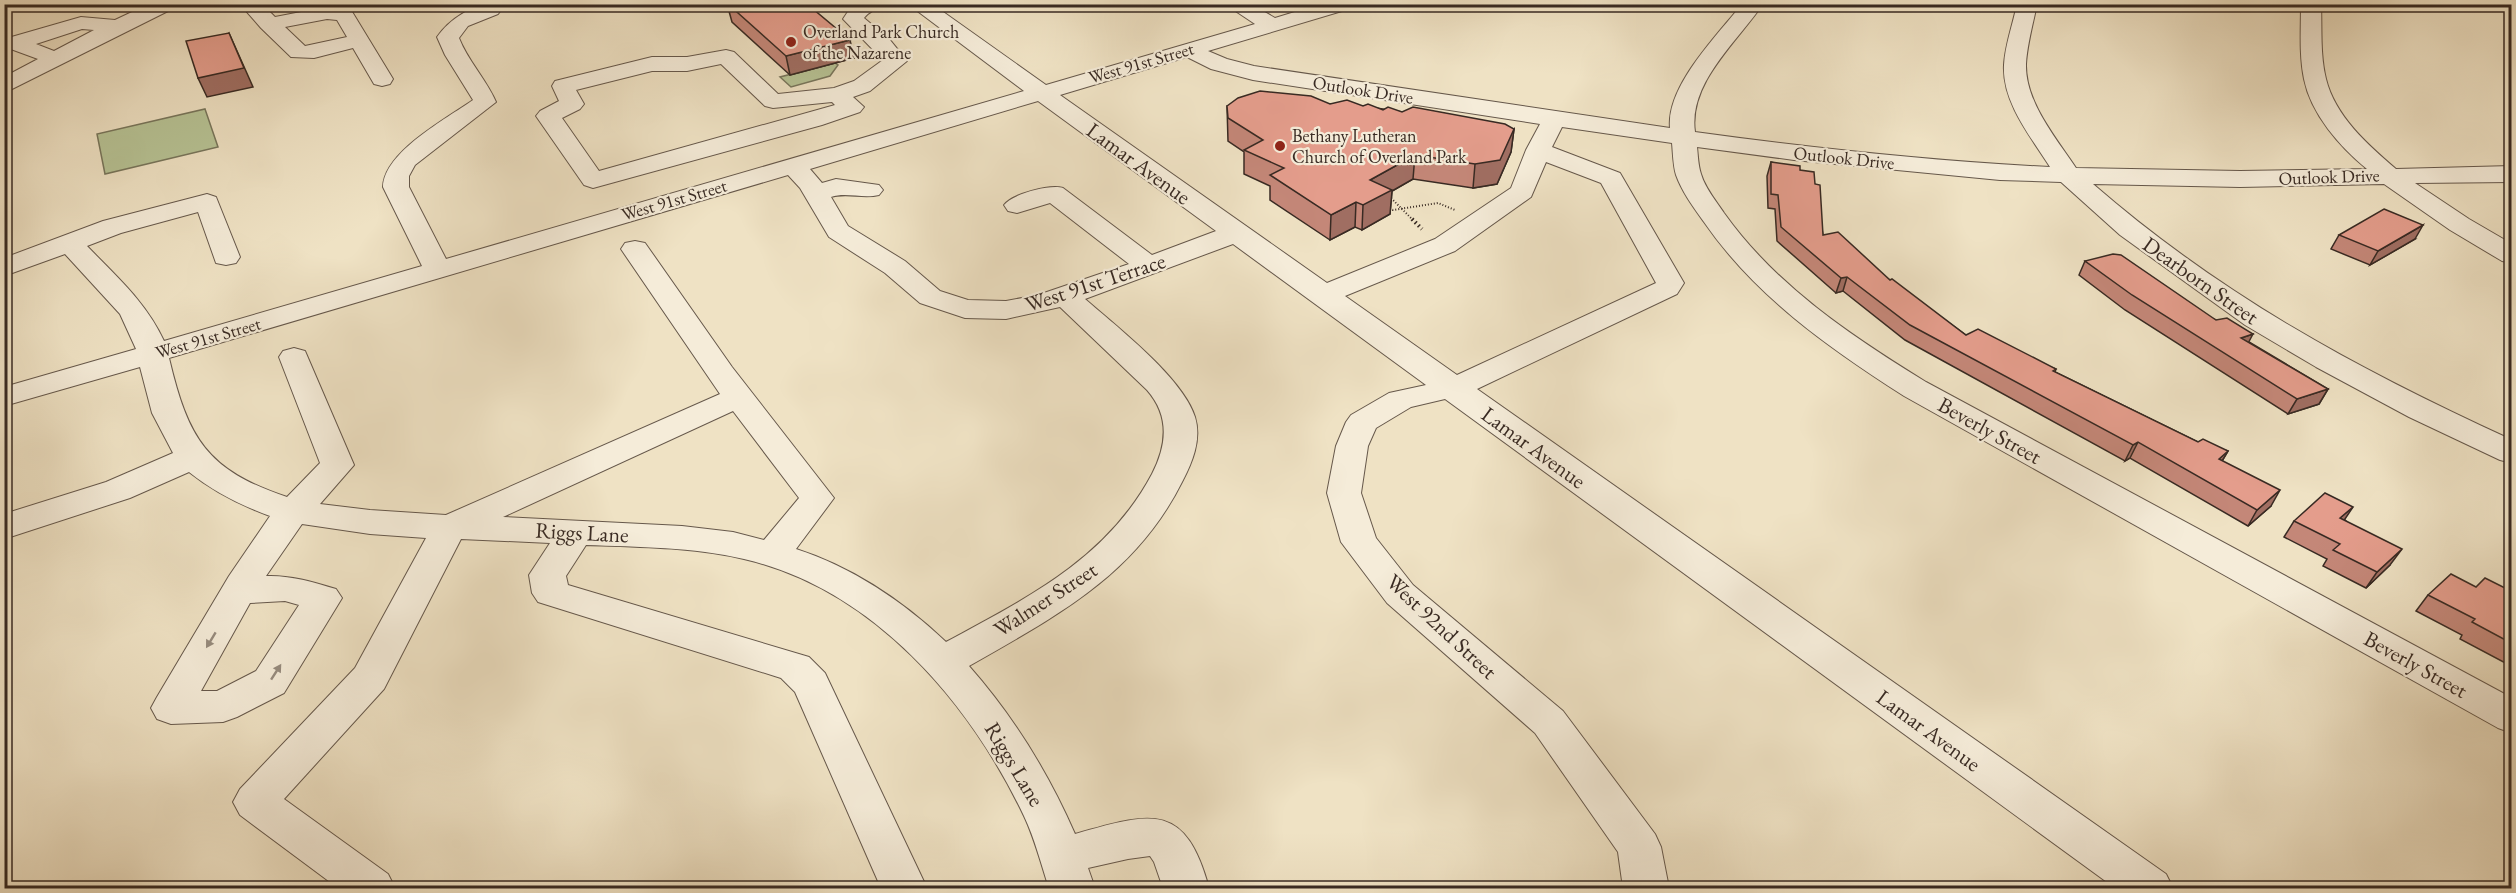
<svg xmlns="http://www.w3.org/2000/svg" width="2516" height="893" font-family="'EB Garamond',serif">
<rect width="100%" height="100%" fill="#efe2c4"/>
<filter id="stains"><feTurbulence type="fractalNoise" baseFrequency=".00333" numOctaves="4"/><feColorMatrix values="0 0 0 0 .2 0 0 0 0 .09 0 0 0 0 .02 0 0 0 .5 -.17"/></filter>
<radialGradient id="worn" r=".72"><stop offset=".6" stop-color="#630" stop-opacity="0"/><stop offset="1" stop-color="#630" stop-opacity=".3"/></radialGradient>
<path fill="#b7c395" stroke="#78765c" stroke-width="1.5" d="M835,63l3,2 -8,11 -39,11 -11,-10z
M205,109l13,38 -113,27 -8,-40z"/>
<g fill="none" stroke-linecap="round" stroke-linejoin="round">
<defs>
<path id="minor" d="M149,4h28l-3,4 -170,85v-16l34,-18 -30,-11 -3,-5 3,-5 73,-21 34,3zM82,29l12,1 -40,21 -18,-7z
M240,4h22l13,13 52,-10 24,3 42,69 -3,5 -8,2 -8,-2 -21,-36 -39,10 -23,-1 -30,-29zM327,19l10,1 10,17 -42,9 -20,-19z
M493,4l8,6 -3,4 -30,12 -9,12c9,23 27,41 37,64l-81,63 -6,11v11l37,72 578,-168 -116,-87h24l114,81 209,-61 -30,-20h26l24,14 46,-14h34l-3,4 -144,43 19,8 27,7 416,62c-4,-42 47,-92 72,-124h21c-26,38 -75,79 -68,128 117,16 236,29 355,35 -19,-30 -48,-65 -46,-102 1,-20 9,-41 13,-61h20c-4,20 -10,41 -11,60 -1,38 30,74 50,104l164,3 127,-2c-27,-22 -56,-55 -63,-90 -5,-24 -3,-50 -3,-75h20c1,25 -1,51 5,75 9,37 42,66 70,90l116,-3v16l-97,1 54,36 43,25v19l-10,-2 -52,-31 -66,-46 -144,3 -147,-3c129,112 264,185 419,256v23l-12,-3 -91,-43 -93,-50 -71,-42 -125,-90 -59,-53 -61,-2 -206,-20 -97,-13c1,8 1,18 4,27 4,14 15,27 23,39 52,73 127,123 202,169l586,316v35l-14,-5 -594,-332c-75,-48 -149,-100 -200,-174 -10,-14 -22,-30 -28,-47 -3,-10 -3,-22 -4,-32l-110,-16 -10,20 68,26 64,110 -7,11 -200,95 689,485 7,14h-58l-670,-489 -34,8 -35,21 -8,18 -7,47 15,45 37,47 150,126 92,123 6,13 8,41h-46l-5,-36 -83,-119 -148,-130 -46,-61 -14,-49 9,-47 10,-24 5,-7 38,-22 37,-8 -193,-141 -148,55c31,27 98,79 110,118 7,23 -3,46 -13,65 -47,94 -126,134 -213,184 44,50 79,106 106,168 75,-21 110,-34 134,54h-46l-9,-26 -4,-6 -22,3 -40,9 7,20h-46c-8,-24 -14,-49 -25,-72 -55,-115 -151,-227 -280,-257 -51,-12 -106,-12 -158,-14l-20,31 2,9 241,72 16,16 102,215h-46l-86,-196 -14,-14 -243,-76 -6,-9 -3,-18 21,-32 -89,-4 -77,150 -100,110 104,75 7,14h-57l-98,-73 -7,-13 7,-13 115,-121 71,-130 -56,-4 -68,-10 -36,52c24,-1 47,6 70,13l6,9 -58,95 -47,24 -14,5 -52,2 -14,-5 -6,-11 6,-11 72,-121 41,-60c-30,-11 -56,-24 -81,-44l-59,26 -126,41v-25l102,-32 67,-29 -21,-40 -12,-46 -136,39v-19l132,-38 -16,-35 -55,-60 -61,22v-18l99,-37 104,-27 9,3 24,60 -4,6 -10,2 -10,-2 -18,-51 -77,21 -34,13c29,30 59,56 77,95l258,-75 -39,-79c1,-35 63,-68 90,-87l-28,-45 -8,-18c13,-18 34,-32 56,-33zM1187,57l24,12 42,11 287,44 -14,26 -15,38 -76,51 -108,44 -267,-188zM1038,101l178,130 -64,24 -89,-67c-13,-4 -51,6 -59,17l4,6 9,2 33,-10 79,61 -91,31 -32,6 -38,-1 -28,-9 -35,-30 -57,-35 -17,-29c15,-5 32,2 48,-2l4,-5 -4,-5 -43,-6 -14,4 -12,-14zM1546,162l55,21 55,100 -199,92 -112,-79 110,-45 76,-54zM788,175l12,13 29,49 56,36 35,30 45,15 41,1 54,-12 87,83c23,26 20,55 5,84 -45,85 -125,124 -206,168 -42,-40 -94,-75 -150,-93l38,-51 -102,-131 -87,-124 -10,-2 -10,2 -4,6 99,145 -274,121 -76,-5 -50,-6 34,-39 -49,-114 -11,-3 -11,3 -4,6 41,106 -33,34c-81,-27 -99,-59 -118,-139zM733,411l66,87 -35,42 -31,-8 -51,-6 -179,-9zM285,601l14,4 -43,66 -39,20h-16l49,-88z
M853,4h28c-5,7 -12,7 -17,14l26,22 17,21 -37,30 -17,6 11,10 -4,5 -38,13 -229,63 -9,-3 -48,-69 4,-5 19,-10 -7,-15 3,-5 97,-24h35l39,-7 8,2 44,42 56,-6 20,-7 29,-21 -40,-41zM721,64l44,42 8,2 59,-6 3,3 -236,66 -37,-53 18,-9 4,-5 -8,-14 76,-19h35z"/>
</defs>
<use href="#minor" stroke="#66584b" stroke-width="2"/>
<path stroke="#382a23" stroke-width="2" stroke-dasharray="1 2" stroke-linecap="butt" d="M1389,196l25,25
M1387,207l6,3 45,-7 17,7"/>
<path stroke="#382a23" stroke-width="4" stroke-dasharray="1.5 3" stroke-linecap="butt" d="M1412,219l10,10"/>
<use href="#minor" fill="#f5ecd9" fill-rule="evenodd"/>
</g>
<path fill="#c48778" stroke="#382a23" stroke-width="1.5" d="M727,4l127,54 -64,17 -58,-53z
M1330,104l33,2 151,23 -3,23 -14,32 -24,4 -60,-9 -21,12 -2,23 -28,16 -7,-3 -25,13 -60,-40v-14l-26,-12v-22l-16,-11 -1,-35z
M1771,162l29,8 15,14 8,51 67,45 76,55 90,34 -1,3 143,70 30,9 -6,10 49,45 -23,20 -118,-68 -5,3 -220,-121 -62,-49 -7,2 -59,-52 -2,-32 -7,-1 -1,-32z
M2339,235l76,4 -45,26 -39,-16z
M2085,261l131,59 33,22 79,47 -9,15 -31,10 -163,-104 -46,-35z
M2511,513v10l-3,-2z
M2345,520l45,45 -24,23 -43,-22 4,-7 -43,-22 10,-16z
M2476,587l35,4v75l-51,-27 2,-4 -46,-24 12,-16z"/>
<path fill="#a06e62" stroke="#382a23" stroke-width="1.5" d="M229,33l24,54 -46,10 -9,-19z
M850,40l4,18 -64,17 -4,-19z
M1514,129l-3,23 -14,32 -24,4 2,-24z
M1415,155l-2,24 -21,12 -2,23 -28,16 1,-25 7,-25z
M1356,202l-1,25 -25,13 1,-25z
M2423,225l-8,14 -45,26 8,-14z
M1847,277l-4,14 -7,2 5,-15z
M2253,334l-8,15 -4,-11z
M2328,389l-9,15 -31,10 9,-15z
M2138,442l-8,16 -5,3 8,-16z
M2228,451l-9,15v-7z
M2280,490l-9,16 -23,20 9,-16z
M2353,507l-10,15 -3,-4z
M2402,549l-12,16 -24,23 11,-16z"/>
<path fill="#e49d8c" stroke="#382a23" stroke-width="1.5" d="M728,4h79l43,36 -64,16z
M229,33l15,35 -46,10 -12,-37z
M1260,91l51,5 19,8 17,-4 16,6 5,-2 15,6 5,-3 14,5 11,-5 92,17 9,5 -14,31 -25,4 -60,-9 -45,25 22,10 -29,15 -7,-3 -25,13 -61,-40 14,-7 -40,-18 19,-10 -35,-22 -1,-12 11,-8z
M1771,162l29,4v4l14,2 1,12 5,1 3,50 15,-3 52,48 2,-1 74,56 12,-6 78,40 -3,2 145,71 5,-3 25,12 -9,8 61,31 -23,20 -119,-68 -5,3 -223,-120 -63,-48 -6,1 -60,-51 -3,-32 -7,-1z
M2384,209l39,16 -45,26 -39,-16z
M2113,254l8,1 95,65 11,-2 26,16 -12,4 87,51 -31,10 -165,-104 -47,-34z
M2325,493l28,14 -13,11 62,31 -25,23 -44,-22 7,-6 -46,-23z
M2451,574l25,13 9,-9 26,13v52l-39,-21 3,-3 -47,-24z"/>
<defs><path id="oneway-solid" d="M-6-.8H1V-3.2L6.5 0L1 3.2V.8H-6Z" transform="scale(1.5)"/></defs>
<g fill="#968b7e">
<use href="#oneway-solid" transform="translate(211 640) rotate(121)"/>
<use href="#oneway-solid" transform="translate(276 672) rotate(-57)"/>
</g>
<g fill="#8f2418" stroke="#f5ecd9" stroke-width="2">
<circle cx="791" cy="42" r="6"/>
<circle cx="1280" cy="146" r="6"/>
</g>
<g text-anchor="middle" stroke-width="4.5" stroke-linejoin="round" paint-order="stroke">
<g font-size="18" fill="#382a23" stroke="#f5ecd9" text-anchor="start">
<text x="803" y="38">Overland Park Church<tspan x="803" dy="21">of the Nazarene</tspan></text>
<text x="1292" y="142">Bethany Lutheran<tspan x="1292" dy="21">Church of Overland Park</tspan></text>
</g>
<g font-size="18" fill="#382a23" stroke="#f5ecd9">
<text transform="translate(1141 63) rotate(-16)" y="6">West 91st Street</text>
<text transform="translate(1363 90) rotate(9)" y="6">Outlook Drive</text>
<text transform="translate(1844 158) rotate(6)" y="6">Outlook Drive</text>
<text transform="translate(2329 177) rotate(-2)" y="6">Outlook Drive</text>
<text transform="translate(674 200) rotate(-16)" y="6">West 91st Street</text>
<text transform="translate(208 338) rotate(-16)" y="6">West 91st Street</text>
</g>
<g font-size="22" fill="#382a23" stroke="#f5ecd9">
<text transform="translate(1139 163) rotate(36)" y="8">Lamar Avenue</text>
<text transform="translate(2201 280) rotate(35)" y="8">Dearborn Street</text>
<text transform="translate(1095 282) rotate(-18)" y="8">West 91st Terrace</text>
<text transform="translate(1990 430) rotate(29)" y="8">Beverly Street</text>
<text transform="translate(1534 447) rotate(36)" y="8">Lamar Avenue</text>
<text transform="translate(582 532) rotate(3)" y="8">Riggs Lane</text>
<text transform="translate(1045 599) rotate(-33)" y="8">Walmer Street</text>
<text transform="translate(1442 626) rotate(43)" y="8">West 92nd Street</text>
<text transform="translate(2416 664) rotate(29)" y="8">Beverly Street</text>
<text transform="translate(1929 730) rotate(36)" y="8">Lamar Avenue</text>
<text transform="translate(1015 764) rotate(59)" y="8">Riggs Lane</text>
</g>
</g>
<rect width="2516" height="893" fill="none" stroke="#efe2c4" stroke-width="24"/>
<rect x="6" y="6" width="2504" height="881" fill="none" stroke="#382a23" stroke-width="3"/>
<rect x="12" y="12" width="2492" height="869" fill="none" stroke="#382a23" stroke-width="1.5"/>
<rect width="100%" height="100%" filter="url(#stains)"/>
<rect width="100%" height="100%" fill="url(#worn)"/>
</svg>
